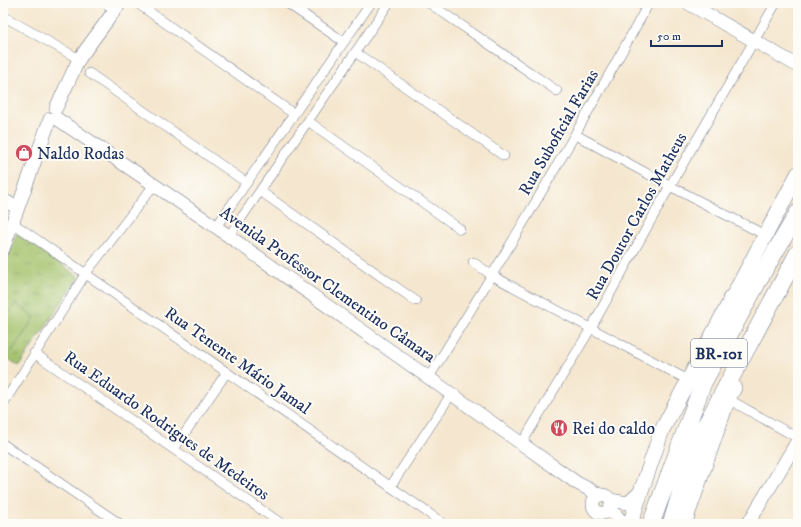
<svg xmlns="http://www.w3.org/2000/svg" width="801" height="527" font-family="'IM FELL DW Pica',serif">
<defs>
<pattern id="park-tufts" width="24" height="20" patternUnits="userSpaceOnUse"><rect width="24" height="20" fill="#a2c169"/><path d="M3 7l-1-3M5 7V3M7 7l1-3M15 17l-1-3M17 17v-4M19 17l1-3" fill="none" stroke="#839d5a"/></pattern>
</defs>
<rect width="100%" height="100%" fill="#fdfcf7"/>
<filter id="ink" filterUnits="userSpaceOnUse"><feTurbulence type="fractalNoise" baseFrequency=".025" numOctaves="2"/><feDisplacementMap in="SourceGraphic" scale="8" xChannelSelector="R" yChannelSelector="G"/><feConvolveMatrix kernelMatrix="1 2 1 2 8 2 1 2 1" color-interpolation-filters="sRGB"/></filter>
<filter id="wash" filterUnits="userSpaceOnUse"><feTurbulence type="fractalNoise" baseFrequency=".012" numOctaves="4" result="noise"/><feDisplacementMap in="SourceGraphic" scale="16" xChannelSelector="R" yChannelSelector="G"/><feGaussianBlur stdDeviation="0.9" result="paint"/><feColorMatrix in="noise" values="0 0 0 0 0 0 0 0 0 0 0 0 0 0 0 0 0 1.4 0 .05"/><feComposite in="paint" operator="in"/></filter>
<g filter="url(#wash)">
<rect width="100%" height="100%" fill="#f5e7cf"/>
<path fill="url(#park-tufts)" stroke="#5e7864" d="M17,233l62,44 -60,89 -16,-11v-85z"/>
<path fill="#a2c169" stroke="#5e7864" d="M16,303l19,14 -28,41 -4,-3v-35z"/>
</g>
<g filter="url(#ink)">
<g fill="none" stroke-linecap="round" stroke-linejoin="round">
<defs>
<path id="street" d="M104,3l11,6
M137,3l157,111
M287,3l57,39
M429,3l128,88
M3,16l76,43
M355,52l149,104
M89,73l158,110
M308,121l152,108
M576,135l94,51 95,49
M260,191l156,110
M13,223l431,301
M216,227l155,-224
M229,236l160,-233
M473,262l20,14 195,104
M34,353l248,171
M429,377c77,-122 150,-247 220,-374
M728,399l70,39
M3,404l83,-131 68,-88
M522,443l69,-115 79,-142 106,-183
M3,444l117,80
M174,449l53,-77
M390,487l62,-94"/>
<path id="secondary" d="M688,3l110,63
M56,108l23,-49 41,-56
M56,118l160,109 361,256 23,12
M3,200l15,8
M3,249l47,-130
M593 504a9 9 0 1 1 18 0a9 9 0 1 1-18 0Z
M610,500l18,3 13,-12
M609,511l7,4 8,9
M748,524l50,-84"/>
<path id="primary" d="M630,524l32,-94 136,-256
M684,524l44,-125 6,-11"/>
<path id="highway" d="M731,299l24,-20
M651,524l52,-141 59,-109 36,-61
M671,524l25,-81 102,-190"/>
</defs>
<use href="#street" stroke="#676f86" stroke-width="10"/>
<use href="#secondary" stroke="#676f86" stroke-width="14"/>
<use href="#primary" stroke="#676f86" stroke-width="16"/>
<use href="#highway" stroke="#676f86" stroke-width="18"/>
<use href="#street" stroke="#fff" stroke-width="9"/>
<use href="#secondary" stroke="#fff" stroke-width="13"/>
<use href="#primary" stroke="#fff" stroke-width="15"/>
<use href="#highway" stroke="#fff" stroke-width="17"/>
</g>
</g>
<defs>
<symbol id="shop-disc" viewBox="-11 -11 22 22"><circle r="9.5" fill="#d1495b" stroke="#fdfcf7"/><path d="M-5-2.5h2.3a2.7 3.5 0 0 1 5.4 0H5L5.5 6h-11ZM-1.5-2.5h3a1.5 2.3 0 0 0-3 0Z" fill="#fff"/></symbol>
<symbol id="restaurant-disc" viewBox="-11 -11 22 22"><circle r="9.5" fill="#d1495b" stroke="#fdfcf7"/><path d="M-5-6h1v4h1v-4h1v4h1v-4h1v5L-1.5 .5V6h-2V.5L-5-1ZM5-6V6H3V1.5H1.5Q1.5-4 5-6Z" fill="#fff"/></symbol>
</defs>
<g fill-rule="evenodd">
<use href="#shop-disc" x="14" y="143" width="20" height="20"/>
<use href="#restaurant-disc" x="549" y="418" width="20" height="20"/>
</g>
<g text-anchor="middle" stroke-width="4" stroke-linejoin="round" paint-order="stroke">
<rect fill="#fdfcf7" stroke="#5f6c8c" stroke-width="1" x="691" y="339" width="56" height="28" rx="3"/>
<g font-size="16" font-weight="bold" fill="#1b2f5e">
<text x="719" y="359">BR-101</text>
</g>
<g font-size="17" fill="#1b2f5e" stroke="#fdfcf7">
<text transform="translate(558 132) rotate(-60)" y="6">Rua Suboficial Farias</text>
<text transform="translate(636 216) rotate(-61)" y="6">Rua Doutor Carlos Matheus</text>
<text transform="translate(328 284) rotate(35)" y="6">Avenida Professor Clementino Câmara</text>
<text transform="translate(238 360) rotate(35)" y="6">Rua Tenente Mário Jamal</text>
<text transform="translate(167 425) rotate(35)" y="6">Rua Eduardo Rodrigues de Medeiros</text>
</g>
<g font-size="17" fill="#1b2f5e" stroke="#fdfcf7" text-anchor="start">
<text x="37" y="159">Naldo Rodas</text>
<text x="572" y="434">Rei do caldo</text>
</g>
</g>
<rect width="801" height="527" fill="none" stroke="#fdfcf7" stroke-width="16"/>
<path d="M651 40v6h71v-6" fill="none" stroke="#1b2f5e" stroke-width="2"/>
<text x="657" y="40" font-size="12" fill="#1b2f5e" stroke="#fdfcf7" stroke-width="3" paint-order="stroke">50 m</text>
</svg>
